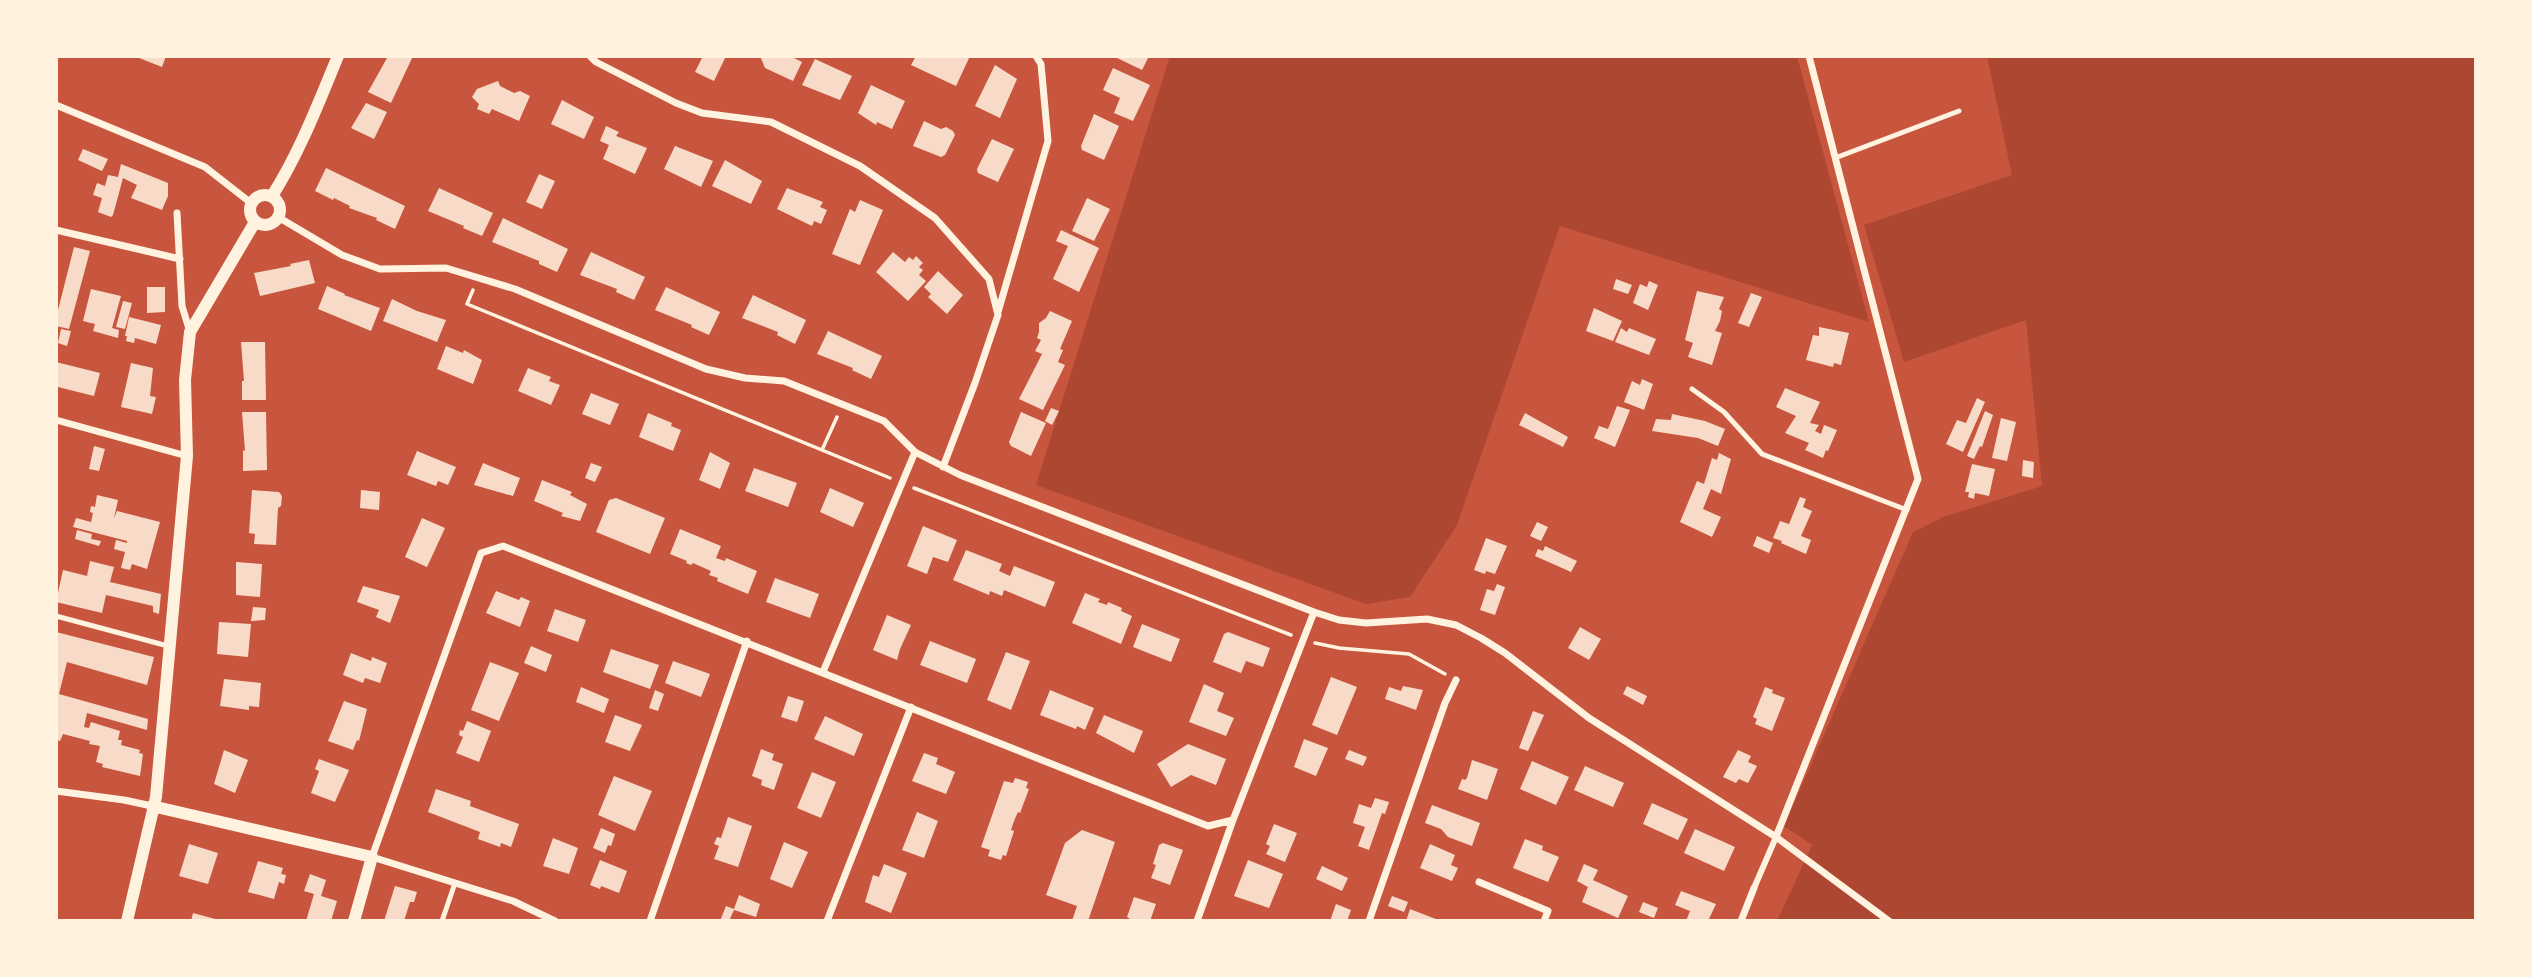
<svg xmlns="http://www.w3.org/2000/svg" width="2532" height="977" font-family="'Nunito Sans',sans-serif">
<rect width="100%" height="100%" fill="#c8553d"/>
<path fill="#ae4732" d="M1170,56h627l72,266 -309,-96 -103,299 -47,72 -44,7 -330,-119z
M1987,56h489v865h-699l35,-76 -28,-19 129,-294 30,-15 99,-31 -16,-166 -122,42 -40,-137 148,-50z"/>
<path fill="#f7dbc8" d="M134,56h32l-4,11z
M382,56h31l-22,47 -23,-11 19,-34z
M703,56h23l-12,25 -19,-9z
M760,56h30l12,6 -9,19 -28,-13z
M916,56h54l-14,30 -45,-21z
M1113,56h36l-7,14z
M815,59l37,17 -12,24 -38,-15z
M995,65l22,14 -17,39 -25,-12z
M1113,68l37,17 -17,36 -19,-8 6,-15 -17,-8z
M498,81l2,5 14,7 6,-2 10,5 -11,25 -27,-12 -3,5 -12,-5 2,-5 -7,-7 5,-8z
M871,85l34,16 -13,28 -15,-7 -1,3 -18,-12z
M562,100l32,17 -10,22 -33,-15z
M366,103l21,9 -13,27 -23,-11z
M1094,114l25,12 -15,34 -22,-10 -1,-4z
M924,121l17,8 5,-2 7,4 2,4 -10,20 -4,2 -28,-11z
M606,126l13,6 -3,4 31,12 -12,26 -32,-15 6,-14 -9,-4z
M992,139l22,10 -16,33 -20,-9 -1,-4z
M675,146l38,15 -12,26 -37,-18z
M83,149l25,10 -6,12 -24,-11z
M725,160l37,21 -11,23 -39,-18z
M121,164l47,19v13l-6,14 -31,-12 6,-13 -14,-7 -10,37 -2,2 -13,-5 4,-14 -9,-3 4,-12 8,3 3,-11 10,2z
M326,168l79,38 -10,23 -19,-9 1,-2 -28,-10 1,-2 -16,-8 -1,2 -18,-9z
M539,174l16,7 -13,28 -16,-7z
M439,188l54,25 -11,23 -19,-8 1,-2 -36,-15z
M787,188l36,14 -3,5 7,3 -6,14 -7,-3 -2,5 -35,-17z
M1087,198l23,11 -16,32 -22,-10z
M860,200l23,10 -23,55 -28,-11 18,-45 5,3z
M503,218l65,31 -11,23 -18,-8v-3l-47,-19z
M1061,230l38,18 -20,44 -26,-13 15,-33 -12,-5z
M74,247l16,4 -21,78 -13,-3v-8z
M591,252l54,25 -11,23 -18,-8 1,-3 -37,-14z
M893,252l12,10 4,-5 4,3 3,-4 7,7 -4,4 4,3 -4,5 7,6 -18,20 -32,-29z
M309,260l6,23 -55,13 -6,-23 37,-7 -1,-2z
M938,271l25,24 -16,19 -19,-17 3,-3 -7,-7z
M1616,279l16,6 -4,9 -15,-5z
M1649,281l9,4 -10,25 -15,-7 7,-19 7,3z
M327,286l18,8 -1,1 36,13 -9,23 -53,-22z
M147,287h18v25l-18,1z
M666,287l54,25 -11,23 -18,-8 1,-2 -37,-15z
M91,289l30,7 -9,32 7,2 -1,8 -25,-7 2,-7 -12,-3z
M1697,291l27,6 -5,12 3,2 -2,10 -5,10 7,2 -10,32 -24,-8 5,-14 -8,-3z
M1751,293l11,4 -13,30 -11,-4z
M753,295l53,25 -11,24 -18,-9 1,-3 -36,-14z
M392,299l25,12 29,9 -9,22 -54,-21z
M123,301l9,2 -7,26 -9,-2z
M1594,308l28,13 -9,20 -27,-10z
M1050,311l22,10 -12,28 3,1 -5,12 7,3 -22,45 -24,-11 23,-45 -7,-3 6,-11 -4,-2 2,-6v-9l7,-5z
M129,317l32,8 -5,19 -21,-6 -1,5 -8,-2 1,-5h-2z
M1819,327l30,6 -8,32 -7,-2 -1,4 -27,-7 7,-25 6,1z
M1621,328l6,4 2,-4 27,11 -7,16 -34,-13z
M61,329l10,2 -4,15 -9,-3z
M828,331l54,25 -11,23 -19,-9 1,-2 -36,-14z
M241,342h24l1,58h-24v-19h2z
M446,346l17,7 1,-3 18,10 -9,24 -36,-15z
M56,362l44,11 -6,23 -36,-9 -2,5z
M131,363l22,5 -3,28 6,1 -4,17 -31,-7z
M528,368l23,9 -2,4 11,4 -9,20 -33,-14z
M1642,379l11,5 -9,26 -20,-8 8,-21 8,4z
M1785,388l35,14 -10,21 9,2 -4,6 6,3 3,-9 13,5 -9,21 -2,-1 -3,8 -18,-8 4,-7 -24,-10 11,-17 -20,-9z
M591,393l28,11 -9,21 -28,-11z
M1977,398l8,4 -22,50 -17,-8 11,-24 9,3z
M1617,406l13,4 -15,37 -21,-9 5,-12 9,3z
M1051,408l8,3 -7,14 -7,-4z
M1985,411l8,4 -11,32 -2,-1 -6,13 -7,-3z
M242,412h24l1,58 -24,1v-21l2,1z
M1021,412l25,11 -15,33 -20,-10 -2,-4z
M648,413l24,10 -1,3 10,4 -8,21 -34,-14z
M1525,413l43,24 -5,10 -44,-22z
M1672,414l33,7 20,8 -7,17 -20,-8 -46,-7 4,-12 15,1z
M2001,418l15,4 -9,39 -15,-3z
M94,446l11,3 -6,22 -10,-2z
M417,451l39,16 -8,18 -10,-4 -2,5 -29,-11z
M710,452l20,11 -10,26 -21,-9z
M1719,453l12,6 -10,35 -10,-5 -8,20 18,8 -9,20 -32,-15 17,-41 7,3 8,-26 5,2z
M2023,460l11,2 -1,16 -11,-2z
M483,463l37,15 -7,18 -39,-11z
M591,463l11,4 -7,15 -10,-4z
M1972,464l23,5 -6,27 -14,-3 -1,6 -6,-2 1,-5h-4z
M754,468l43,15 -9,24 -43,-16z
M542,480l30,12 -2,3 17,9 -7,17 -19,-5 2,-3 -29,-12z
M830,488l34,15 -11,24 -33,-15z
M252,490l27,2 3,4 -1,10 -3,2 -2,37 -22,-1 1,-10 -6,-1z
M361,490l19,2 -1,18 -19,-2z
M97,495l21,5 -4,18 3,-7 43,11 -13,47 -15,-5 -2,6 -9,-2 4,-16 -11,-3 2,-9 11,3v-2l-54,-14 3,-9 15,4 2,-9 -3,-1 1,-6 4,1z
M1800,497l6,2 -3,8 9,4 -11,25 10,4 -5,14 -25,-11 1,-2 -9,-3 7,-17 9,3z
M616,498l49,20 -15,36 -54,-22 13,-32z
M422,518l23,10 -18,39 -22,-10z
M1537,522l11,5 -7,14 -11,-5z
M923,526l34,14 -9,22 -15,-5 -6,17 -20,-8z
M680,529l41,17 -5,12 9,3 1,-3 31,13 -9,23 -31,-13 1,-3 -9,-3 2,-4 -18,-8 -2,2 -5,-2 1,-2 -17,-7z
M77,530l15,4 -1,5 10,2 -2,5 -24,-7z
M1757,536l16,7 -4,10 -16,-7z
M1486,538l21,8 -12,28 -9,-3 -1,3 -11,-4z
M1545,546l32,15 -6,11 -36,-16 3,-7 5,2z
M966,550l36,14 -3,7 11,5 4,-10 41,16 -10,25 -41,-17 -2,6 -12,-5 -1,4 -36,-15z
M90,561l24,6 -4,15 51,12 -2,20 -6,-2v-6l-47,-11 -4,18 -46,-11 7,-32 24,6z
M236,562l26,2 -2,33 -24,-2z
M775,578l44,16 -9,24 -44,-16z
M1497,584l8,3 -10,28 -15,-5 7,-21 7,2z
M363,586l37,10 -10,27 -14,-6 3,-7 -22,-8z
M496,591l23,9 2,-3 9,4 -10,26 -34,-14z
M1085,593l15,6 -2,3 9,3 1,-3 14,6 -1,3 11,5 -11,28 -49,-21z
M253,607l13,1 -1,12 -14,1z
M555,609l31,11 -8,22 -31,-11z
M887,615l24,10 -11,24 -3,11 -24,-10z
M219,622l32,2 -3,33 -31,-3z
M1142,624l38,15 -9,23 -38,-15z
M1580,627l21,12 -12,21 -21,-12z
M56,632l98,25 -7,28 -80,-23 -8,32 89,25 -1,11 -60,-17 -3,14 5,1 2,-6 29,9 -2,9h4l-1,5 19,5 -1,3 4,1 -3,22 -38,-9 1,-3 -7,-2 4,-16 -11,-2 1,-3 -27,-7 -3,7 -4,-1z
M1228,632l42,16 -7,19 -17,-6 -5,12 -28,-11 11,-28z
M930,641l46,18 -9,24 -47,-18z
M531,646l21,9 -6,17 -22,-9z
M611,649l48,16 -9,24 -47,-17z
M1006,652l24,9 -19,49 -24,-10z
M351,653l20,8 1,-4 15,6 -7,20 -15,-5 -2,5 -20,-8z
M673,661l37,13 -9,23 -36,-14z
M490,662l29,11 -20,48 -28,-11z
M1331,677l26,10 -20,48 -25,-10z
M224,679l37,4 -2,24 -10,-1v4l-29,-4z
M1204,684l20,9 -7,18 17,7 -8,18 -37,-14z
M1403,686l20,4 -7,20 -31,-11 4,-12 12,4z
M1627,686l20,10 -4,9 -20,-11z
M581,687l28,12 -5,14 -28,-11z
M1765,687l8,3 -1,3 13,5 -13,33 -17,-7 2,-5 -4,-2z
M655,690l9,4 -6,17 -9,-3z
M1050,690l44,18 -9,22 -8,-4 -1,3 -36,-14z
M788,696l16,5 -7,21 -16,-5z
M344,701l23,8 -8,32 -2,-1 -4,10 -25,-9z
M1533,711l11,4 -16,36 -9,-3z
M615,715l27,10 -12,26 -25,-9z
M1104,715l39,16 -9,22 -38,-20z
M825,716l38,18 -9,22 -40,-17z
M467,721l24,10 -12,31 -23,-9 7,-16 -4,-2 1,-5 3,1z
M1304,739l24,9 -12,28 -22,-9z
M1188,744l38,15 -10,26 -25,-10 -20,12 -14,-23z
M761,749l13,5 -2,6 11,4 -9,26 -13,-5 1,-5 -10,-4z
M224,750l24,10 -13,33 -21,-9z
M1349,750l18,7 -4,9 -18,-7z
M1738,750l13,6 -3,6 9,4 -9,17 -9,-4 -3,4 -13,-6z
M924,753l14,5 -2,6 19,8 -9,22 -34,-13z
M319,759l30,11 -14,32 -24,-9 8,-22 -4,-2z
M1472,760l26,9 -11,31 -29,-11 4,-10 3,1 2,-2z
M1532,761l37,16 -13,28 -36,-16z
M1585,766l39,17 -11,24 -39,-17z
M812,772l24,10 -15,36 -24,-10z
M614,776l38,15 -17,40 -37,-16z
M1015,778l13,4 -2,6 3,1 -9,24 -2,-1 -4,9 -3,9 3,1 -8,25 -3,-1 -2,5 -13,-4 2,-6 -9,-3 23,-66 9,2z
M436,789l35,12 -1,5 49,18 -8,23 -10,-4 -1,4 -22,-8 2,-7 -52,-20z
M1375,798l14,4 -4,12 -3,-1 -13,37 -11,-4 7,-19 -12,-4 6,-19 12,4z
M1652,803l36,16 -10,21 -35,-16z
M1432,805l48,18 -8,23 -24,-9 -7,-8 -16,-6z
M917,812l21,9 -14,37 -22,-8z
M728,817l24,9 -14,41 -24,-8 5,-13 -5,-2 3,-7 4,1z
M1274,824l23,9 -12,29 -19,-8 4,-8 -4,-2z
M601,828l14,6 -4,12 -3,-1 -3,8 -12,-5z
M1695,829l40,18 -11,24 -40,-18z
M1082,830l33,12 -27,79h-16l5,-15 -31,-11 19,-52z
M553,838l25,10 -9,26 -26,-8z
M1525,839l18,7 -1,4 17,7 -11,25 -35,-14z
M784,842l24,10 -16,36 -22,-9z
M1163,843l20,7 -13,35 -19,-7 5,-13 -3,-1 6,-19z
M189,844l29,9 -10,31 -29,-8z
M1430,844l25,11 -4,10 7,3 -6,13 -32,-13z
M600,860l27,11 -8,22 -18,-7 -1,3 -10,-4z
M1248,860l35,14 -14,34 -35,-12z
M258,861l25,7 -2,6 5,1 -2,9 -5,-2 -5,17 -26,-7z
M884,864l23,9 -16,40 -26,-11 8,-27 6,2z
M1584,864l14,6 -5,10 35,16 -10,22 -36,-16 6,-15 -11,-6z
M1322,866l26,12 -6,13 -26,-12z
M310,874l16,6 -5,16 16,5 -6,20h-25l8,-27 -10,-3z
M395,886l22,6 -3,10h-4l-6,19h-20z
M1681,891l35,13 -8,17h-22l4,-10 -15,-6z
M739,895l21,9 -4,13 -22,-7 -5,11h-9l6,-15 8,3z
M1392,896l16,6 -4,10 -16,-6z
M1134,897l22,7 -6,17h-21l1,-2 -3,-2z
M1643,902l15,6 -4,10 -15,-6z
M1336,904l15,6 -4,11h-17z
M1410,909l31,12h-35z
M193,913l26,7v1h-28z"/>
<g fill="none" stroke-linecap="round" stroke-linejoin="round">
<path stroke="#fff3e0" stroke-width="3.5" d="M473,290l-6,14 423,174
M822,450l15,-33
M914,488l377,147
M1315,643l24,5 70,6 36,20"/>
<path stroke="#fff3e0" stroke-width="5" d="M1835,158l124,-47
M1692,389l32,23 38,42 145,56
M56,616l112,30
M442,921l13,-38"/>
<path stroke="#fff3e0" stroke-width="6" d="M1754,888l22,-51"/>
<path stroke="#fff3e0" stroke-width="7" d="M590,56l6,6 80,41 26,10 69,9 89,44 75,52 54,61 9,36 -23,68 -32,84
M56,105l149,62 46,36
M177,213l5,93 8,26
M278,217l64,38 38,14 66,-1 69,21 191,80 39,9 39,3 100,40 31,31 45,23 354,137 25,8 27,3 61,-4 29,6 25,13 24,15 84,65 187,119 113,84
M56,230l124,29
M998,312l50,-171 -7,-77 -5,-8
M56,420l131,36
M823,672l92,-220
M56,791l68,9 28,6
M1776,837l142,-358 -109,-423
M1479,882l69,29 -4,10
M555,921l-42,-20 -141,-44 109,-304 22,-7 705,280 25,-6 81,-208
M650,921l97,-280
M827,921l84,-214
M1197,921l36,-101
M1369,921l76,-218 11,-23
M1741,921l13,-33"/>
<path stroke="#fff3e0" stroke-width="12" d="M250 210a15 15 0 1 1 30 0a15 15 0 1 1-30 0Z
M272,196c28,-44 46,-92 66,-140
M152,806l220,51 -18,64
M127,921l29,-124 31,-341 -2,-76 5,-48 65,-110"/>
</g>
<rect width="2532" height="977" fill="none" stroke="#fff3e0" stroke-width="116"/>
</svg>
